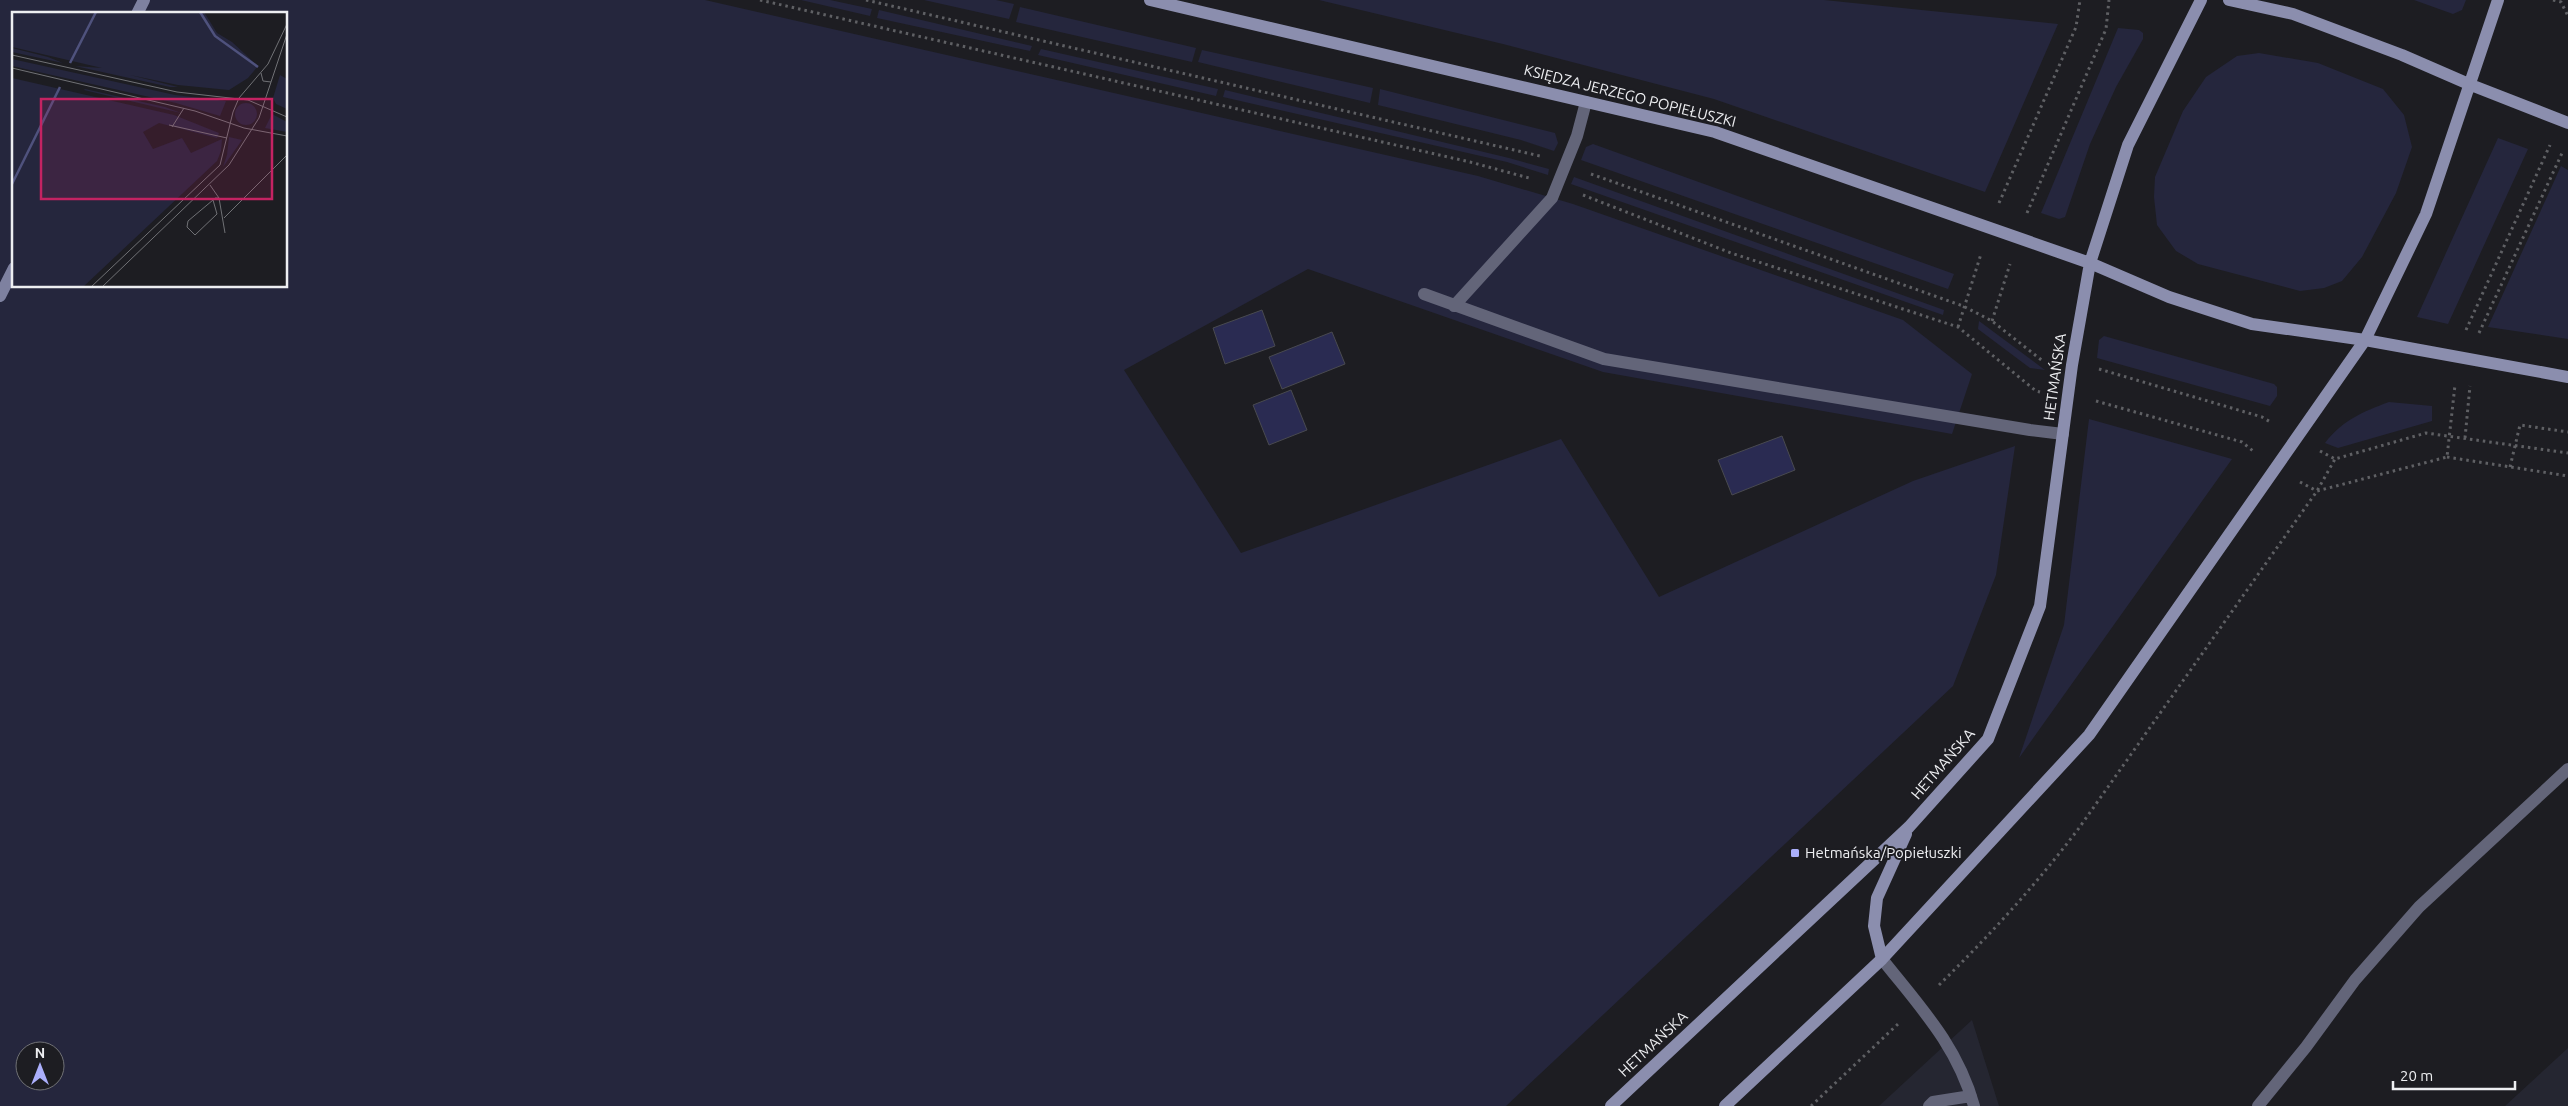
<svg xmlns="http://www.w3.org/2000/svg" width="2568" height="1106" font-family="Ubuntu,sans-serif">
<rect width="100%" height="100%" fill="#1d1d22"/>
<path fill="#252631" d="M1972,1020l27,86h-120z
M2568,1048v58h-63z"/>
<path fill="#25263d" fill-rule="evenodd" d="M0,0h705l773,176 95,28 330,116 69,54 -20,60 -349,-62 -295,-103 -184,101 117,183 320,-114 98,158 254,-116 102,-35 -19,129 -43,111 -447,420h-1506zM14,14h272v272h-272zM25,1051h30v30h-30z
M801,0h29l42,9 -2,7z
M924,0h72l18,4 -5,15z
M1319,0h505l234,24 -73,168 -271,-93 -211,-55z
M2414,0h52l-4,10 -9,4z
M1020,7l176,41 -4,14 -176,-40z
M879,10l153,36 -2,5 -153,-33z
M2118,28l21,2 4,3v6l-27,48 -26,57 -25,73 -6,2 -18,-6z
M1041,49l177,40 -2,7 -178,-41z
M1202,50l171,38 -3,15 -172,-41z
M2259,53l59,10 65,26 21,26 8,32 -16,46 -34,64 -20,24 -18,7 -24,3 -102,-27 -22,-13 -19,-26 -3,-28 1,-20 28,-66 23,-34 31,-21z
M1380,89l175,44 3,10 -4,8 -33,-11 -143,-35z
M1225,90l284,68 40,11 -1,6 -41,-13 -284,-65z
M2498,138l30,11 -80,175 -31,-7z
M1593,144l361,130 -6,15 -367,-129 5,-13z
M2561,166l7,4v169l-80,-12z
M1574,177l370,133 -1,5 -372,-131z
M1979,321l66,49 -15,-2 -52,-39z
M2104,336l170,48 3,3v9l-7,10 -173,-48 2,-18z
M2389,402l43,4v15l-94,27 -13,-5c18,-23 37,-31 64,-41z
M2089,419l143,40 -213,299 45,-133z"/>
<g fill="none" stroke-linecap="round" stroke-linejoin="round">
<path stroke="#7e81a0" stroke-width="12" d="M137,14l7,-14
M0,296l14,-28"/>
</g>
<path fill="#2a2b52" stroke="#494a50" d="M1262,310l13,36 -50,18 -12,-36z
M1332,332l13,32 -63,25 -13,-32z
M1291,390l16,40 -38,15 -16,-40z
M1782,436l13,34 -63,25 -14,-35z"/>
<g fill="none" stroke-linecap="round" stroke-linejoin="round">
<path stroke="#5f6064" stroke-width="3" stroke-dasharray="2.5 4" stroke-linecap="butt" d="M760,0l710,162 59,16
M866,0l674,156
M2553,0l8,2 7,14
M1591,174l372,132 29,15 52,41
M1583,195l148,58 227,74 78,64 4,1
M1999,203l77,-176 4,-27
M2027,213l79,-184 3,-29
M1992,321l18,-57
M1958,327l23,-73
M2466,330l84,-185
M2479,333l84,-182
M2099,369l163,48 10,6
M2096,401l146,41 11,9
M2465,438l5,-52
M2320,451l15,8 91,-26 142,20
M2447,457l121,19
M2510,467l10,-42 48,7
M2300,482l17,9 130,-34 8,-72
M1939,985c50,-49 97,-100 140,-157l238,-337 18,-32
M1811,1106l87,-82"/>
<path stroke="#636579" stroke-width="12" d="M1882,959c38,48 75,86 92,147
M1929,1106l4,-4 38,-6
M2258,1106l48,-59 49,-67 64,-73 149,-138"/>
<path stroke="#636579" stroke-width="12" d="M1424,294l180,65 426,71 33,4
M1454,306l98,-108 25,-62 9,-34"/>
<path stroke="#8b8eae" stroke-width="12" d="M1150,0l565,132 375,131 79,34 83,27 113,16 203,37
M2229,0l64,14 109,41 69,30 97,38
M1882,959l-8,-33 3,-28 29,-64
M1611,1106l298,-279 79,-88 52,-133 32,-241 18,-102 38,-118 73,-145
M1725,1106l157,-147 207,-224 276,-395 61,-126 72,-214"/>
</g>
<rect fill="#abaffb" stroke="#1d1d22" stroke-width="2" x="1790" y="848" width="10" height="10" rx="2.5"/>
<g text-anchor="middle" stroke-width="4" stroke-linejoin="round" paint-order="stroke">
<g font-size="15" fill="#edeef1" stroke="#1d1d22">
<text transform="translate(1630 96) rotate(14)" y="5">KSIĘDZA JERZEGO POPIEŁUSZKI</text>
<text transform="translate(2055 377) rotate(-82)" y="5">HETMAŃSKA</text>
<text transform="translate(1943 764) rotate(-49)" y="5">HETMAŃSKA</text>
<text transform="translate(1653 1044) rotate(-43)" y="5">HETMAŃSKA</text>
</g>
<g font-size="15" fill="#edeef1" stroke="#1d1d22" text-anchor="start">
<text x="1805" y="858">Hetmańska/Popiełuszki</text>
</g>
</g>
<g transform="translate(12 12)">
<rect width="275" height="275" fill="#1d1d22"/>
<path d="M0,0h192l13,21 15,9 26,24 -10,12 -19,12 -51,-5 -48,-10 48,12h-8l-95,-21 27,2 -90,-21zM0,36l36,9 15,6 -51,-11zM0,47l163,36 51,6 -6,15 -44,-13 -164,-37zM268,63l7,4v30l-11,-5 -3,-6zM0,66l162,37 45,18 -2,5 -58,-15 -16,9 10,17 29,-11 9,15 31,-14 -1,12 -4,10 -134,126h-71zM73,77l80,18 16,6 -97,-23zM223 102a11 11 0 1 1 22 0a11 11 0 1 1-22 0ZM260,102l15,8v10l-22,-4zM217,125l13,3 -19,27 4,-12z" fill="#25263d"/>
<path fill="none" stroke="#4f527d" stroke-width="2.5" d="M188,0l15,24 43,31M58,51l26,-51M0,172l48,-97"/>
<path fill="none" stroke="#707175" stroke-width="1" d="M0,43l165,37 71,8 39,17M0,56l183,43 49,17 43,8M249,61l2,8 8,1M157,113l58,13M160,115l12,-19M198,173l9,13 6,35M201,188l4,14 -22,21 -8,-8 1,-6 25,-21 2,-2h4M212,206l63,-63M79,275l129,-122 13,-53 6,-14 29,-34 19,-40M90,275l127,-122 30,-47 28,-84"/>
<path fill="#c42362" fill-opacity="0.15" stroke="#c42362" stroke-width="2.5" d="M29,87h231v100h-231z"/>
<rect width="275" height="275" fill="none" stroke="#edeef1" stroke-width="2.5"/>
</g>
<g transform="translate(40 1066)"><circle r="24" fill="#1d1d22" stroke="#707175"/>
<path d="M0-4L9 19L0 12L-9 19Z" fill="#abaffb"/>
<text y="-8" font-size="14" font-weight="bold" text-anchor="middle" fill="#edeef1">N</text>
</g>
<path d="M2393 1081v8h122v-8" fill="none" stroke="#edeef1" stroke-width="2.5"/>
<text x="2400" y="1081" font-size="15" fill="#edeef1" stroke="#1d1d22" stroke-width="4" paint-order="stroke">20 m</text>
</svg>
